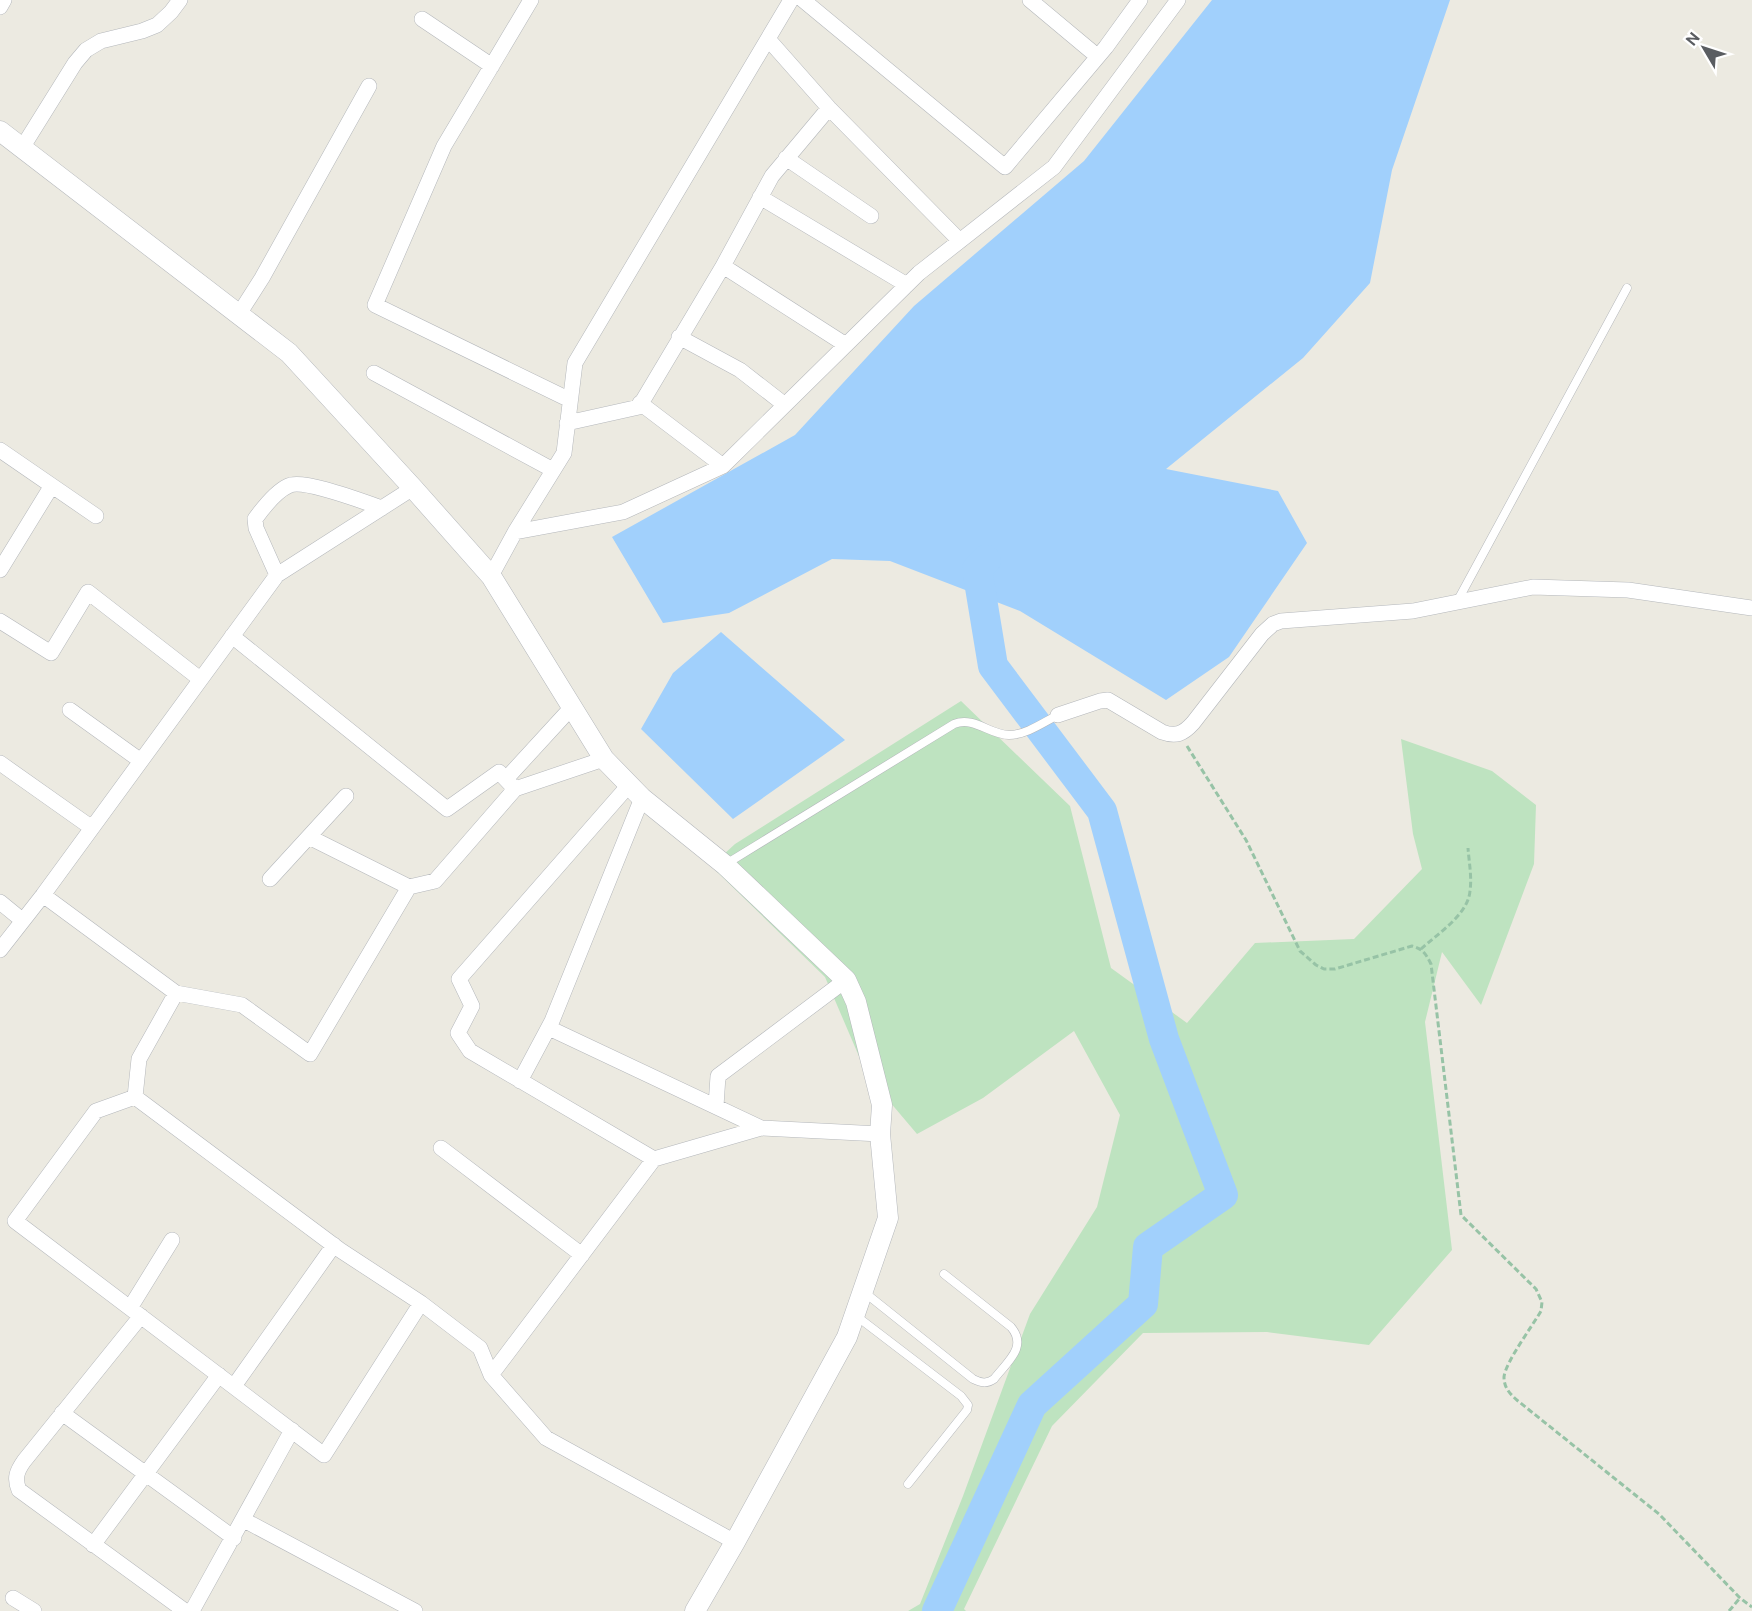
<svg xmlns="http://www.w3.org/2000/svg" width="1752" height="1611" font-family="Ubuntu,sans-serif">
<rect width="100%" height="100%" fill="#eceae1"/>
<path fill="#bee3c0" d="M961,701l109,105 41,162 76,55 68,-80 99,-4 68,-70 -9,-35 -12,-95 91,32 44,34 -2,59 -53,141 -39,-53 -17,70 27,228 -83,95 -102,-13 -124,1 -91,93 -88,183 2,2h-58l12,-7 43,-108 67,-182 67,-107 23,-92 -46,-84 -91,67 -66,36 -50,-59 -42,-98 -114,-111 24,-22z"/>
<path fill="#a1d0fc" d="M1212,0h238l-58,170 -22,113 -67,75 -137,111 112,22 29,52 -78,114 -63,43 -146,-89 -130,-50 -58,-2 -103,54 -66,10 -51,-86 183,-102 119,-129 170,-145z
M721,632l124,108 -112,79 -92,-90 32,-56z"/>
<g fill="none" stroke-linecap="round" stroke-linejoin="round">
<path stroke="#a1d0fc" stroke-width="30" d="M937,1611l95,-206 111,-101 5,-57 75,-52 -59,-156 -62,-228 -109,-145 -16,-97 9,-9"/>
<defs>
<path id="service" d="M1458,600l169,-312
M726,864l228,-140c20,-8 36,11 55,11 17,0 35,-13 49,-20
M864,1292l109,87c8,4 14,5 21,0 13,-17 34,-32 17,-52l-67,-53
M855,1315l106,81 7,9 -1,5 -59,74"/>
<path id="minor" d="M531,0l-87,146 -69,159 195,95
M803,0l202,167 101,-120 34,-47
M1030,0l67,56
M0,7l4,-7
M422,19l70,47
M768,39l61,69 131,133
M22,148l53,-85 11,-13 15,-9 41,-10 15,-6 14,-13 9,-12
M786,158l85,58
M760,197l147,88
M723,266l123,79
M239,314l23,-36 107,-192
M679,337l61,33 45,35
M374,373l179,97
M640,403l83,63
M567,423l72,-16 84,-141 49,-90 57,-68
M0,450l96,66
M515,532l108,-20 100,-46 196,-193 135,-106 124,-167
M0,570l51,-83
M277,575l-21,-47 -1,-9c8,-11 20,-27 33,-33 14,-8 76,16 94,22
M491,576l24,-44 49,-79 11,-90 216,-363
M0,621l51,32 37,-61 112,87
M232,636l215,173 52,-37 16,17
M70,710l71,51
M1058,715l42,-14 8,-1 54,32c14,5 21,2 31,-9l69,-89 11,-10 8,-3 132,-10 120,-24 95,3 124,18
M0,763l92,65
M506,779l66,-72
M629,785l-170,194 13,27 -14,27 12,18 184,108
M309,837l100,50
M270,879l76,-83
M43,895l133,98 66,12 68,49 99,-167 26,-6 80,-92 89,-30
M0,902l22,18
M0,950l43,-55 234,-320 136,-87
M549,1028l212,100
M520,1081l32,-60 90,-223
M135,1097l205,153 81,53 59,45 11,27 55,63 189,104
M135,1097l-39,14 -81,110 309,234 97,-152
M135,1097l4,-38 37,-66
M716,1106l2,-30 128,-96
M441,1148l141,107
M130,1308l42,-68
M141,1316l-117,145c-7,10 -10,17 -5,29l166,121
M491,1375l163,-216 107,-31 119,6
M234,1386l100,-141
M62,1413l172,125
M244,1520l171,91
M93,1545l126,-170
M13,1598l21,13
M192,1611l100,-181"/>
<path id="tertiary" d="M0,131l289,222 124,135 78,88 113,183 38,39 83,67 121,115 10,22 26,103 -2,29 8,84 -41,119 -112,205 -40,69"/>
</defs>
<use href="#service" stroke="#b4b7bb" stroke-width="9"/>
<use href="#minor" stroke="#b4b7bb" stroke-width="16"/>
<use href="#tertiary" stroke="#b4b7bb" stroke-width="21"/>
<path stroke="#97c3a6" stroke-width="3" stroke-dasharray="6 3" stroke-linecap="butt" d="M1187,746l59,94 54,111 16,14 8,4h11l77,-23c11,3 14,8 19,18l30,251 75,74 6,13 -1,9c-8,14 -36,52 -37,66 0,11 6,17 14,24l141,113 81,84 12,9
M1421,949c16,-15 47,-34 49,-58 2,-14 -1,-29 -2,-43
M1729,1611l11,-13"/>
<use href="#service" stroke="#fff" stroke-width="8"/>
<use href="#minor" stroke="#fff" stroke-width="15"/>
<use href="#tertiary" stroke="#fff" stroke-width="20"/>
</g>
<g transform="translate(1704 48) rotate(309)" stroke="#ffffff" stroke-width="4.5" paint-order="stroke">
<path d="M0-4.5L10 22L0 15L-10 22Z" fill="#5a5d61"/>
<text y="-9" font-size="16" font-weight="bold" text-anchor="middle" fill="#5a5d61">N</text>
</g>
</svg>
